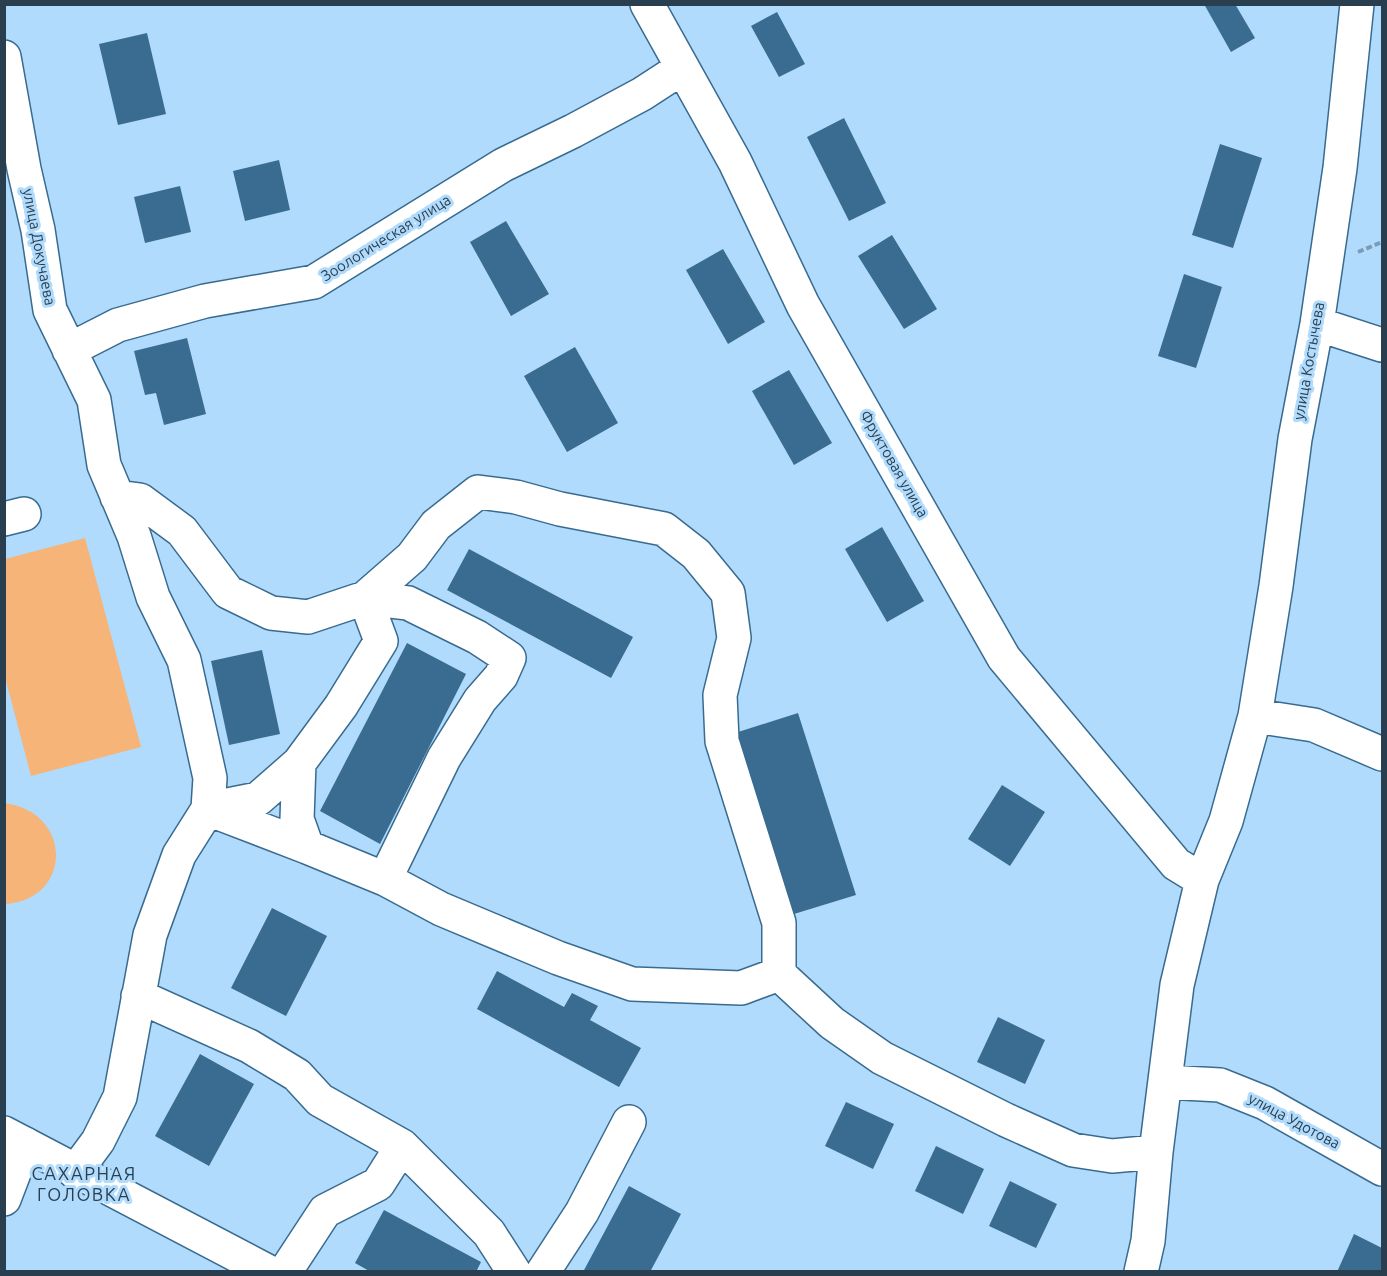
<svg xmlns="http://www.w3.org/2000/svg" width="1387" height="1276" font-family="Ubuntu,sans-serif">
<rect width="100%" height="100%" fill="#b0dbfc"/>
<path fill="#f6b479" d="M85,538l56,209 -110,29 -26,-99v-118z
M5,803c69,10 67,97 0,101z"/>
<path fill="#396c90" d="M1204,4h31l20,34 -24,14z
M777,12l28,52 -26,13 -28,-51z
M147,33l19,81 -48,11 -19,-81z
M844,118l42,85 -37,18 -42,-84z
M1220,144l42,14 -29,90 -41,-13z
M279,160l11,50 -45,11 -12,-50z
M180,186l11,46 -46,11 -11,-46z
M506,221l43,73 -38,22 -41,-74z
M892,235l45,74 -33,20 -46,-73z
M723,249l42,73 -37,22 -42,-74z
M1184,274l38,13 -26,81 -38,-12z
M187,338l19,76 -42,11 -8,-32 -11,2 -11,-44z
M575,347l43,76 -51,29 -43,-76z
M789,370l43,73 -38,22 -42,-74z
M882,527l42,74 -37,21 -42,-73z
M469,549l164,88 -22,41 -164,-88z
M407,643l59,31 -86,170 -60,-33z
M262,650l18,84 -51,11 -18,-84z
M798,713l58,182 -62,19 -59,-181z
M1002,785l43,27 -35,54 -42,-27z
M272,908l55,28 -41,80 -55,-28z
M497,971l67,36 8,-14 26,13 -8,14 51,28 -22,39 -142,-78z
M998,1017l47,23 -20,44 -48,-22z
M200,1054l54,30 -45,82 -54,-30z
M846,1102l48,22 -21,45 -48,-23z
M936,1146l48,23 -21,45 -48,-23z
M1010,1181l47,23 -21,44 -47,-22z
M629,1186l52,28 -31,58h-67z
M384,1210l97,52 -5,10h-105l-16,-9z
M1354,1234l28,14v24h-45z"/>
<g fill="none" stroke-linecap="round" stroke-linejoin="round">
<defs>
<path id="minor" d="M647,4l88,158 68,143 201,353 172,206 26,16
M4,57l20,112 14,61 12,80 44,90 10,65 30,71 19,61 31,63 26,118 -2,31 -29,46 -29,80 -30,162 -22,44 -23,31
M1317,324l65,21
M69,350l49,-25 87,-24 109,-19 189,-117 70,-34 69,-37 40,-26
M117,497l23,3 42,31 46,61 43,21 37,4 57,-19 43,5 69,34 32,21 -8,18 -21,24 -36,58 -59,121
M4,519l20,-5
M1255,716l59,9 68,29
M299,763l-2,56 10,28 78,32 56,30 117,49 74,26 109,4 38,-14
M208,809l50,-10 41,-36 42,-57 40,-65 -16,-43 47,-41 24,-32 42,-33 38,5 44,12 104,20 32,25 32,39 6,45 -14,57 2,46 57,182v51l53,49 50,35 124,62 67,30 39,6 44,-4
M208,809l99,38
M138,996l111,50 48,29 23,25 82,46 -24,38 -53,27 -40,61
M1165,1082l55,3 45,18 117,66
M402,1146l87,87 25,39
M4,1199l21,-55
M543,1272l39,-60 47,-90
M1141,1272l7,-31 8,-89 21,-167 25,-105 24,-59 29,-105 21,-130 19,-147 22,-115 23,-156 17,-164"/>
<path id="tertiary" d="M4,1133l265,139"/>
</defs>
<use href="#minor" stroke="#386b8f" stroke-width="36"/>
<use href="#tertiary" stroke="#386b8f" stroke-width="36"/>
<path stroke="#7a9cb7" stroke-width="4" stroke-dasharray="6 3" stroke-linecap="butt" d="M1358,252l24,-10"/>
<use href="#minor" stroke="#fff" stroke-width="33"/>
<use href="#tertiary" stroke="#fff" stroke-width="33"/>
</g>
<g text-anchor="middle" stroke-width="6" stroke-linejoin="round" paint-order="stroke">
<g font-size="15" fill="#293f50" stroke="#b0dbfc">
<text transform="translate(386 238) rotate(-32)" y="5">Зоологическая улица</text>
<text transform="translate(39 247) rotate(79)" y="5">улица Докучаева</text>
<text transform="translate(1309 361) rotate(-80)" y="5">улица Костычева</text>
<text transform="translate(894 464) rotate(60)" y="5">Фруктовая улица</text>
<text transform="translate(1294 1121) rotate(28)" y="5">улица Удотова</text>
</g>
<g font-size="18" letter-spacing="1.5" fill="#293f50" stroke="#b0dbfc">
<text x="84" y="1180">САХАРНАЯ<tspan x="84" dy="21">ГОЛОВКА</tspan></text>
</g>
</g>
<rect width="1387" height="1276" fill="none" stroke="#293f50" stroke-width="12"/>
</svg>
